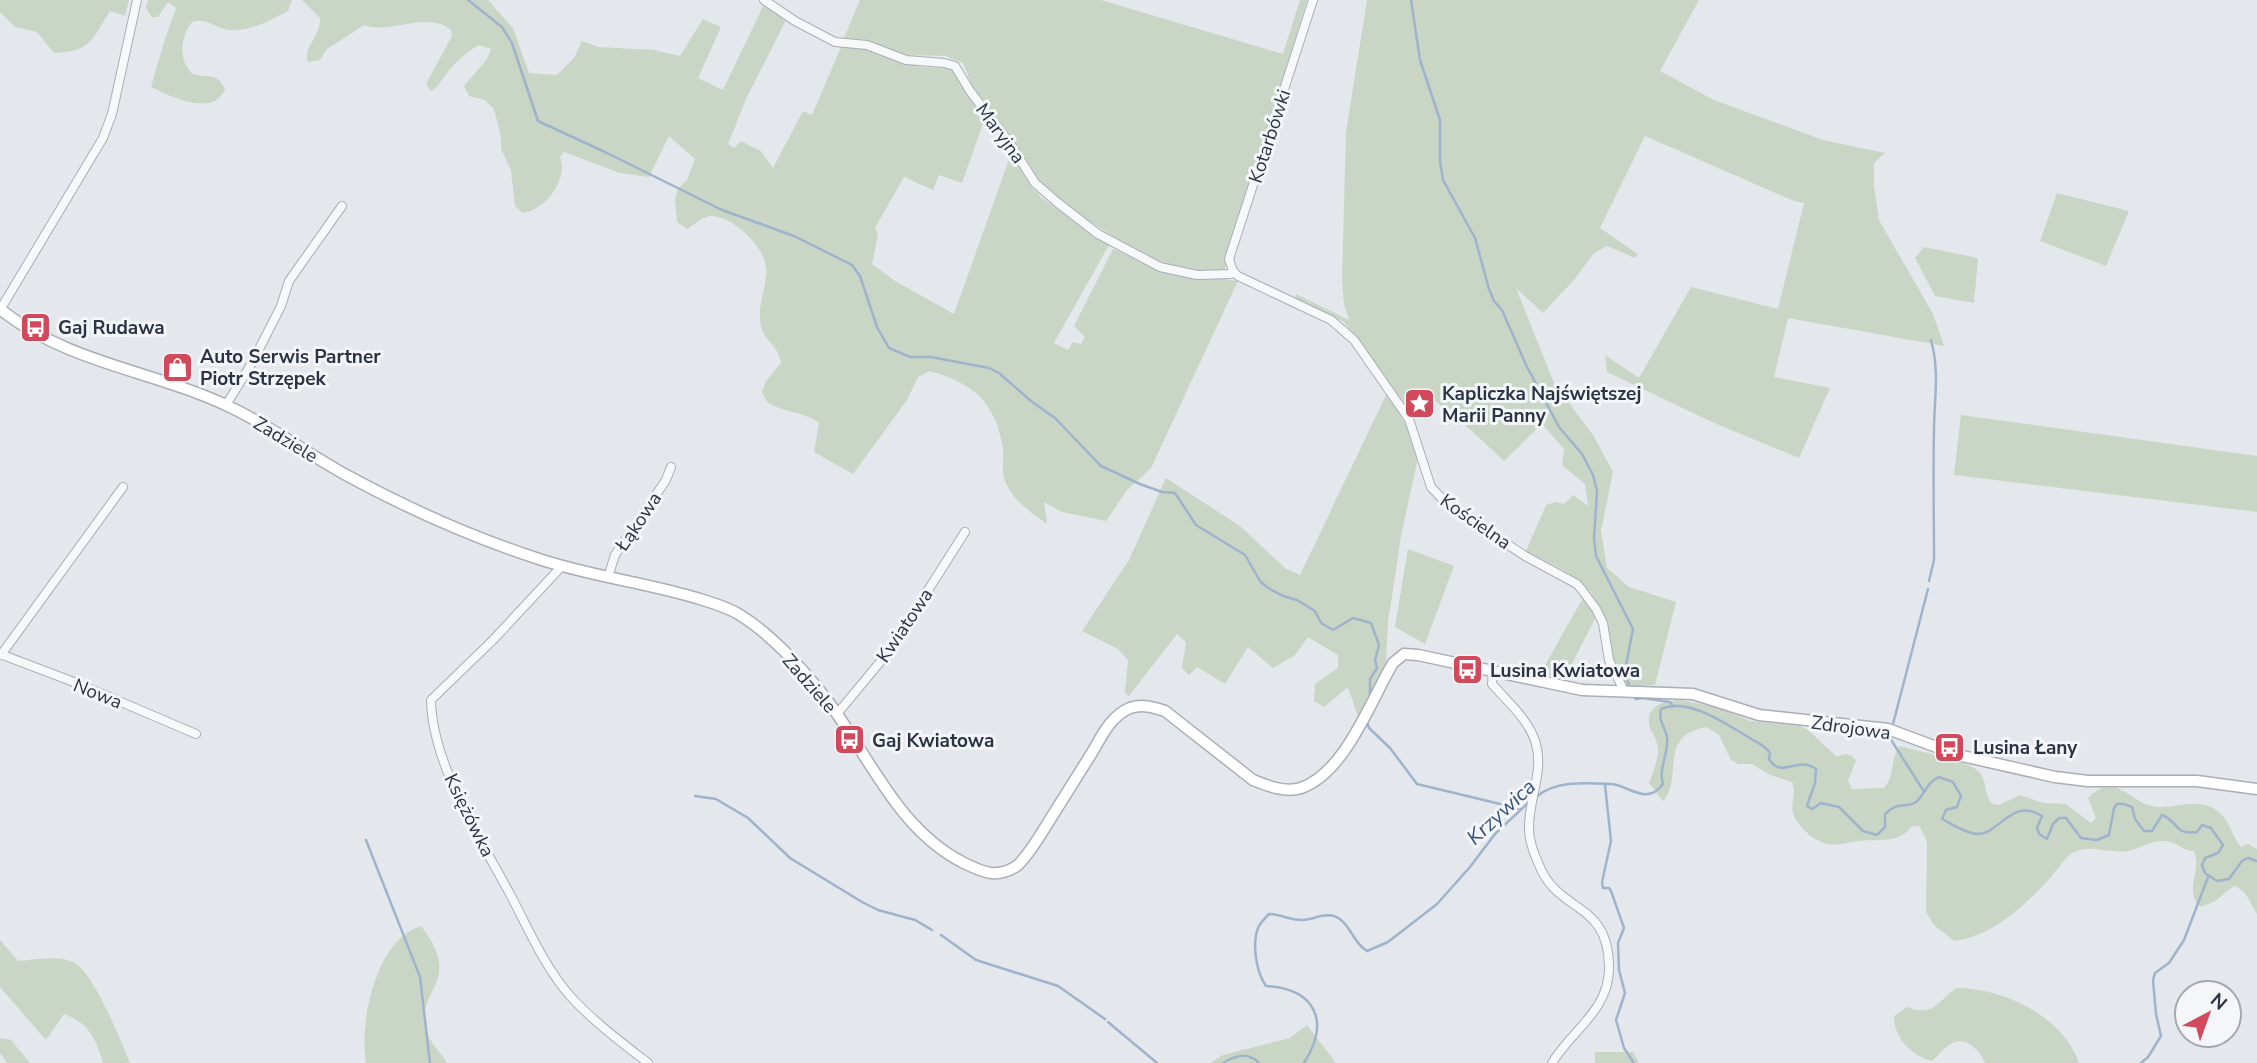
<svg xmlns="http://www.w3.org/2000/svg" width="2257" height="1063" font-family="'Nunito Sans',sans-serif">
<rect width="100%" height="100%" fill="#e4e7ec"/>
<path fill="#c9d6c5" d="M0,0h129l-4,16 -15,-5c-19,29 -18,40 -56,42l-17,-21 -22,-5 -15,-15z
M148,0h144l-4,11c-19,10 -36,20 -58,19 -15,-1 -23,-13 -38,-8 -11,15 -15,38 1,52 15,5 23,-3 32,15 -11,29 -56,7 -74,-2l13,-45 12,-34 -8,-6 -10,15h-6l-6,-9z
M302,0h186l25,28 16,45 28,2 17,-17 8,-17 16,6 56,3 26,6 23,-37 18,8 -23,51 25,12 40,-84 24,12 -41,81 -18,45 6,4 7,-7 20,10 12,17 30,-57 9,4 29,-68 20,1 59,19 32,2 34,46 -24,68 -23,-8 -6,15 -29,-13 -29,51 3,7 -6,29 23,17 59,33 58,-163 19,35 11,12 67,47 -55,98 14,7 5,-8 8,2 4,-7 -11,-11 39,-77 51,22 74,10 -87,187 -24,22 -21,31 -44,-9 -18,-10 3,22c-15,-11 -35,-24 -42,-43 -4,-9 -1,-23 -2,-33 -8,-46 -29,-65 -74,-77l-11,6 -11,23 -54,74 -39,-22 5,-29c-15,-12 -35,-10 -52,-21l-5,-10 4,-11 15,-18c-3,-19 -15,-19 -20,-37 -5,-21 7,-39 5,-59 -2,-21 -34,-52 -56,-51 -7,1 -17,9 -23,13l-10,-7 -2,-23 3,-11 9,-8 8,-21 -26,-23 -20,41 -29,-4 -56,-21 -4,5c9,22 -15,53 -37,56l-8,-7 -4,-36 -10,-21v-12l-7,-28 -9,-9 -16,-4 -5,-10 23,-27 4,-10 -12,-4c-12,7 -24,17 -32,28 -6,7 -7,13 -16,18l-5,-7 26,-48 -1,-6c-23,-20 -61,5 -87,-5l-37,24 -7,11 -12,2c-6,-14 13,-26 12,-44z
M860,0h241l182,54 17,-54h7l-83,272 -36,-2 -43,-14 -77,-48 -26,-21 -55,-83 -14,-16 -10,-25 -18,-7 -38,-1 -46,-16 -18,1z
M1367,0h332l-39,71 54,29 109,40 62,13 -11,10v23l5,34 54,94 11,32 -156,-28 -14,59 56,11 -31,70 -87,-36 -105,-50 -2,-17 34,23 52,-91 87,22 26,-106 -10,-2 -149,-65 -45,92 38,26 -3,4 -28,-12 -13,7 -21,28 -30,32 -27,-25 38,95 39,52 20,37 -12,59 6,37 22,19 47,15 -21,83 -30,2c-5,-12 -11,-23 -14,-35 -5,-24 -7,-46 -25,-65 -15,-16 -40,-25 -60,-36l20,-46 10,-3 8,2 9,-9 15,11 -3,-22 -23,-19 2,-16 -22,-25 -38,37 -41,-38 -44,-35 -5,12 -7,8 -63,-86 -49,-24 1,-4 53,26 -5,-15 -2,-26 4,-147z
M2057,193l72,18 -23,55 -66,-25z
M1924,247l54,11 -4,45 -39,-7 -20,-38z
M1387,393l25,42 5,27 -16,74 -13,86 -2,39 -14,36 -13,23 -11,-33 -24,20 -10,-6 1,-17 23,-16v-13l-30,-18 -13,18 -22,13 -25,-21 -23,37 -28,-17 -8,8 -7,-7 4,-26 -9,-8 -48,62 -4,-3 3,-33 -10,-11 -36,-18 47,-71 37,-82 74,48 46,43 14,6z
M1961,415l296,41v56l-303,-37z
M1408,549l46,17 -29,78 -30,-17z
M1584,596l13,19 -33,64 -24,-5z
M1681,700l39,8 30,13 50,5 8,4 29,27c8,-5 13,-4 19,3l-8,21 4,8 32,-1c11,-12 6,-30 16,-42 18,6 70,14 80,27 8,10 3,21 12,31l7,1 21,-10 23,8 23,1 25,19 5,-5 -8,-20c5,-5 11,-10 19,-11 18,-1 28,16 45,19 22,5 44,-10 64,4 14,9 15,25 25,37l7,-3 9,5v65c-7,-11 -10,-24 -23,-28l-19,15 -14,6c-18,-14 1,-38 -7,-56 -12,0 -17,-10 -30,-10 -13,-1 -24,8 -36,10 -18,3 -36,-7 -54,1 -8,4 -16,17 -22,24 -27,29 -57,59 -98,65l-20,-16 -8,-13 1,-66 -1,-7 -7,-13h-7c-15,20 -35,12 -56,15 -11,2 -21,6 -32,2 -10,-3 -20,-12 -26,-20 -13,-19 1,-25 -6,-41l-22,-7 -18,-11h-14l-7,-4 -12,-25 -12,-8c-49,8 -24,47 -43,74l-2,-1 -13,-17c4,-10 9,-23 9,-33 1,-10 -8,-17 -9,-27 -3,-18 19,-23 32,-23z
M421,926c44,57 -6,62 5,104 3,13 15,22 21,33h-81c-7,-42 10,-124 55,-137z
M0,940l18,21c17,-1 39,-6 55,1 21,10 48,79 57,101h-27c-7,-24 -14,-40 -39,-49l-18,26 -46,-53z
M1956,988c47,0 107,28 123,75h-94c-6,-14 -20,-29 -36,-18 -7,4 -10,11 -17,16 -19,-4 -39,-24 -38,-45l13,-9c27,10 29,-4 49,-19z
M1307,1025l29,38h-126l13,-8 67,-17z
M0,1038l11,2 19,23h-23l-7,-10z
M1595,1052h38l6,11h-44z"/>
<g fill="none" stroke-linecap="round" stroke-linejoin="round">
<path stroke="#9fb4cc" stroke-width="2.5" d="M468,0l34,27 10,16 26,78 67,31 117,58 72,26 58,29 8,11 17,51 12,21 21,9h21l58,11 10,5 32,28 24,17 46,48 39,18 22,8 13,1 21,32 49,30 15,26 8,7 15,8 14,4 18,11 6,12 12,7 20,-12 18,5 8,22 -4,15 2,8 -7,11v16
M1411,0l9,60 20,60v41l3,19 32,58 14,51 5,12 8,9 24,55 33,62 23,27 11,21 4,16 -3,47 2,18 37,73 -7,36v12l4,10
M1929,581l5,-21c0,-43 -1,-86 0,-129 0,-33 6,-58 -3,-91
M1633,696l3,3 7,-1 27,4 3,4
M1367,722l2,6 21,20 27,36 104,25
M1893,724l35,-135
M1888,735l35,55
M1605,785l6,56 -9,41 1,6h6l2,3 13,37 -6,15 1,27 6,23 -9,27 8,28 10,15
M695,796l21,3 32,19 42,40 72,44 16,8 37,10 17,10
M1536,797c20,-17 51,-14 76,-13 17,2 35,22 51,0 -5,-16 6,-30 4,-47 -2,-11 -9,-16 -6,-28 27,-12 65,15 87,28 9,6 16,7 22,16l-1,6c13,21 28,-4 47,10l-1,14 -8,23 5,3 9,-6 18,4 24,24 14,4 8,-8v-13c14,-14 21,-5 31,-12 9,-8 11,-20 23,-25l14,5 8,14 -4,11 -11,3 -4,9c10,5 24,15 36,15 21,0 34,-37 64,-18l-5,12 2,6 8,5 6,-15 6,-6h7l15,20 16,2 12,-5 5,-27 3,-4h7l8,3 3,12 9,12h8l10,-16c19,8 11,20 35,17l5,-7 9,3 12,17 -5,8 -13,5 -3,7 3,8 12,8 12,-2 13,-18 6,-3 9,3
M366,840l54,137 10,86
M941,935l35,25 82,26 47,33
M1108,1022l49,41
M1223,1063c13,-8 25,-11 36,0
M1304,1063c27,-42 11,-74 -38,-77 -10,-14 -14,-42 -8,-58 2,-5 7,-10 11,-14 12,0 22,7 34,6 13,-1 26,-10 38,0 11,9 13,23 26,31l21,-9 49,-38 33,-37 25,-33 33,-31
M2141,1063l7,-6 13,-21 -5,-22 -3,-34 2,-7 14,-10 15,-23 24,-63"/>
<defs>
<path id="street" d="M764,0l31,21 40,21 32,3 39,15 38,3 11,3 15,25 39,51 26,41 23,20 40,31 62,33 37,8 34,-1 2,-3
M1233,271l5,5 93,44 23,20 55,79 22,68 16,17 78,52 52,28 5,6 14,19 7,14 6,37 15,31
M1233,271l-4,-12 84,-259
M0,310l103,-172 9,-24 25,-114
M226,405l26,-42 29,-57 8,-25 53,-75
M562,566l-69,74 -62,60c1,64 50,140 80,196 18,34 34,72 60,101 23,25 50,45 77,66
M608,577l7,-22 51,-75 5,-13
M0,654l79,30 117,50
M1,655l122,-168
M1493,672l-1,12c15,17 38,37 44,60 8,28 -8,57 -7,85 0,12 5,25 10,36 20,50 71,35 70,105 -1,41 -38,61 -57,93
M837,714l53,-64 75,-118"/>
<path id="secondary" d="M0,309c68,55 153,61 230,98 42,20 78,47 118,69 61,33 126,62 191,83 51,17 103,23 154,38 16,5 33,9 47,18 31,19 65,56 87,85 43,57 71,130 137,163 8,4 18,9 27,10 10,1 19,-2 27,-8 13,-13 23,-31 33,-47 14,-22 28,-45 42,-67 9,-16 19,-36 37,-43 12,-4 23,-1 35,3l88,69c15,6 32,13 48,8 44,-15 70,-88 92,-125l11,-9 14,1 164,35 111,4 66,21 129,14 70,26 97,22 33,4h109l60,8"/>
</defs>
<use href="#street" stroke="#a9aeb7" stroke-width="10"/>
<use href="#secondary" stroke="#a9aeb7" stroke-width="13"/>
<use href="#street" stroke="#f7f8fa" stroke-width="8"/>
<use href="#secondary" stroke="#fff" stroke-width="10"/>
</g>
<defs>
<symbol id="bus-square" viewBox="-11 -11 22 22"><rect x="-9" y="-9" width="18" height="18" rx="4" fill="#d1495b" stroke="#f4f6f9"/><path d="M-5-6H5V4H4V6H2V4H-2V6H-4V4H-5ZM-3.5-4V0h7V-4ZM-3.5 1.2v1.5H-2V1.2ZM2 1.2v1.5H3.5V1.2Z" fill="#fff"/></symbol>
<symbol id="shop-square" viewBox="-11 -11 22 22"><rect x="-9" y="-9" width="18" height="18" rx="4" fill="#d1495b" stroke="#f4f6f9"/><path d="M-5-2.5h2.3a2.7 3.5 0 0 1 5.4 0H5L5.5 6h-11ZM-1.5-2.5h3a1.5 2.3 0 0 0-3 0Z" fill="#fff"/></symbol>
<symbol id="sight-square" viewBox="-11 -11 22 22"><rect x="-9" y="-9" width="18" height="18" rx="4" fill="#d1495b" stroke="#f4f6f9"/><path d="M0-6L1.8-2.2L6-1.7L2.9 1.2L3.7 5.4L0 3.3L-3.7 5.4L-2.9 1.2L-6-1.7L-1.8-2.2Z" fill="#fff"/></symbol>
</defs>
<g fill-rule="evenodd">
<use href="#bus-square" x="18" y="310" width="35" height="35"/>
<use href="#shop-square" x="160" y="350" width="35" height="35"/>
<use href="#sight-square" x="1402" y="386" width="35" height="35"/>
<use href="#bus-square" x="1450" y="652" width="35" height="35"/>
<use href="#bus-square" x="832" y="722" width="35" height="35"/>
<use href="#bus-square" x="1932" y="730" width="35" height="35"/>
</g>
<g text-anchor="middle" stroke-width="6" stroke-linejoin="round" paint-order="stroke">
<g font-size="19" fill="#2b3445" stroke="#f4f6f9">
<text transform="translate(1001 133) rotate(54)" y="7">Maryjna</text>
<text transform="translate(1269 136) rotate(-72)" y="7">Kotarbówki</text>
<text transform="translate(286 439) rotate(31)" y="7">Zadziele</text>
<text transform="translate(638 521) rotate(-56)" y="7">Łąkowa</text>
<text transform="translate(1476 521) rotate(35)" y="7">Kościelna</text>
<text transform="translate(904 625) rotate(-56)" y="7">Kwiatowa</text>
<text transform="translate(810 683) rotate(49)" y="7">Zadziele</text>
<text transform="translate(98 693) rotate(22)" y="7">Nowa</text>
<text transform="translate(1851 727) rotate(8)" y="7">Zdrojowa</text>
<text transform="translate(470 815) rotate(64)" y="7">Księżówka</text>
</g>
<g font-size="19" font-weight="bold" fill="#2b3445" stroke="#f4f6f9" text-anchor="start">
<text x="58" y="334">Gaj Rudawa</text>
<text x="200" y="363">Auto Serwis Partner<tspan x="200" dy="22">Piotr Strzępek</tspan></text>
<text x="1442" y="400">Kapliczka Najświętszej<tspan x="1442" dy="22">Marii Panny</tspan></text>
<text x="1490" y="677">Lusina Kwiatowa</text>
<text x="872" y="747">Gaj Kwiatowa</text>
<text x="1973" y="754">Lusina Łany</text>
</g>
<g font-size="21" font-style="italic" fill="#34527a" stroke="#f4f6f9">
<text transform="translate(1501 812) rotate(-43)" y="7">Krzywica</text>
</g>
</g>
<g transform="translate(2208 1014) rotate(41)"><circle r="33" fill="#f4f6f9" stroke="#a4a8b1" stroke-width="2"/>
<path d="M0-5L12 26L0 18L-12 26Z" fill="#d1495b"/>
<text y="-10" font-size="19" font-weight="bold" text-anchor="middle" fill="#2b3445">N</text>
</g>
</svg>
